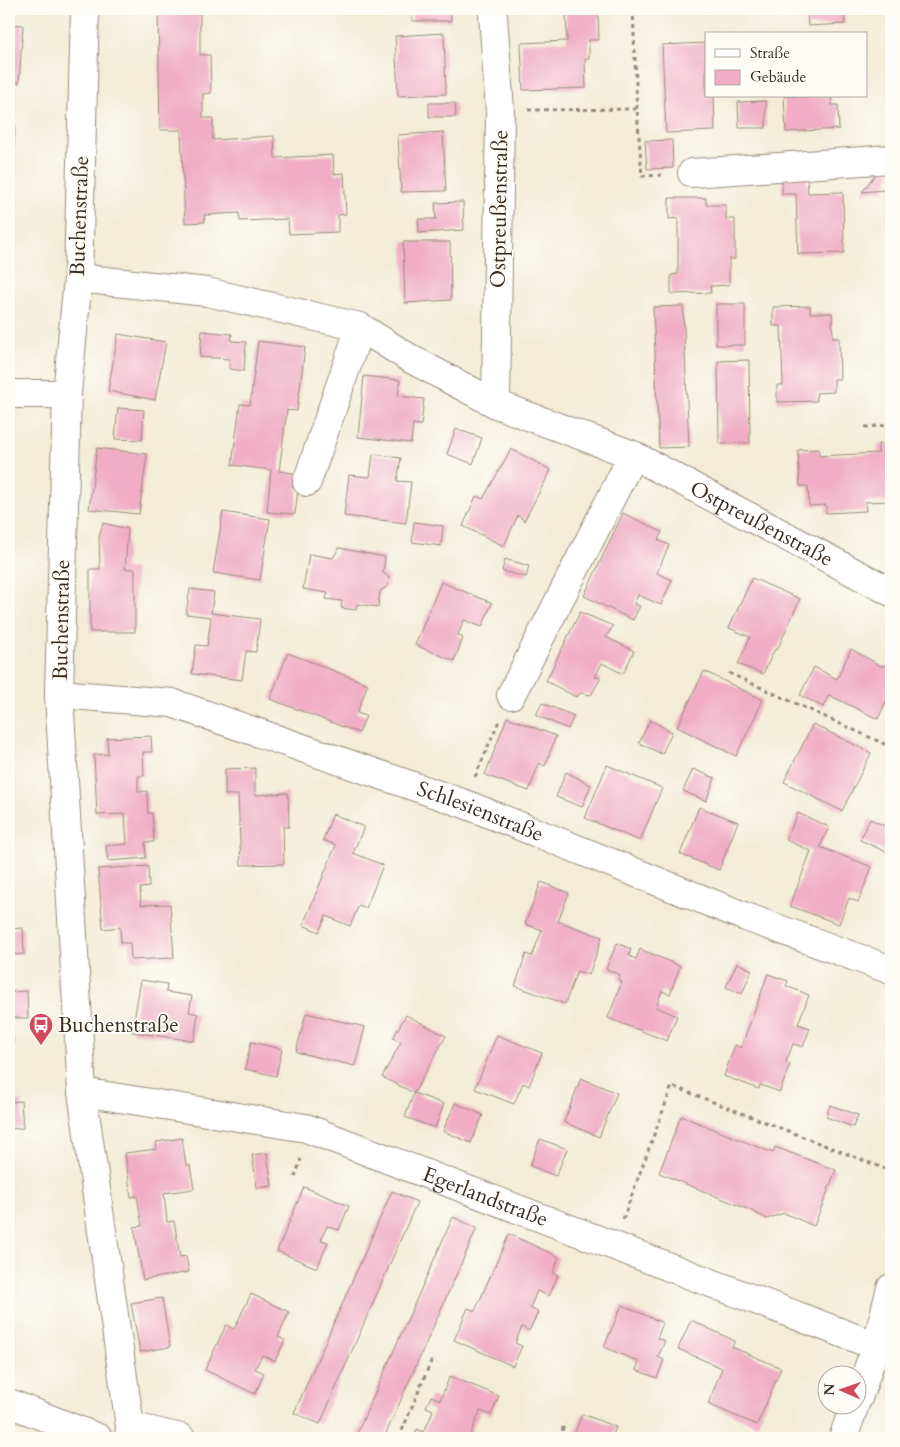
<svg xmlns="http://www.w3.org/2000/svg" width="900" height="1447" font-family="Cardo,serif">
<rect width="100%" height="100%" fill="#fdfcf7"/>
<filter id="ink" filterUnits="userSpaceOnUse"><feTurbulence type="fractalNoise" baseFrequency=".02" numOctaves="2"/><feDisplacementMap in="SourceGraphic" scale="10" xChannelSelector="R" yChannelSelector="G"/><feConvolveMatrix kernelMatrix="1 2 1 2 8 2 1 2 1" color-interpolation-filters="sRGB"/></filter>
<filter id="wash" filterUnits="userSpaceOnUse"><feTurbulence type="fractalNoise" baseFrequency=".0096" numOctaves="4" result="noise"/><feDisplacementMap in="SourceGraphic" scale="20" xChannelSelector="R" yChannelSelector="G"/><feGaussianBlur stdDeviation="1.12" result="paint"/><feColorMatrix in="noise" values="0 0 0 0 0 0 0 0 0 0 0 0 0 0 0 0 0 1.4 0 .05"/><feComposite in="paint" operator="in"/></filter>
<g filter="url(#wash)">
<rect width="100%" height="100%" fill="#f3ecd6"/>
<g id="blocks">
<path fill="#f0adc5" d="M158,9h42v46h10l1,38 -8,1v24h10v22l61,-4 1,22 58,-3 1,19 10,-1 2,41 -8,1v17l-49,2 -1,-15 -48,2 -1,-8 -35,2 1,7 -20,1 -4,-93h-21z
M412,9h39v12h-39z
M598,9l1,31h-10v19h-4l1,29 -63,2 -2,-47 46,-2 -1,-31z
M661,9h17v1l-17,1z
M844,9l1,15 -37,2 -1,-16z
M9,24l14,1 -4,58 -10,-1z
M444,33l2,61 -48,2 -3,-60z
M706,43v53h8l1,35 -49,2 -4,-88z
M784,96h47l1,9h6l1,24 -53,3z
M766,101v27h-27l-1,-26z
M429,103h26l1,14h-27z
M9,124h6l-1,26h-5z
M443,132l3,59 -45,1 -3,-57z
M672,140l1,28 -26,1 -2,-28z
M878,171h13l-7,19 -22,2z
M782,177h25l1,16 35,-1 1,61 -46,1 -2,-60h-14z
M669,198h37v7h20v14h9v40h-6v26l-19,1 1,7 -40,1v-19l7,-1v-56l-9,1z
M463,202l1,28 -45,3 -1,-14h18l-1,-16z
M403,242h47l1,58 -46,3z
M716,304h29v41h-29z
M683,306l6,141 -30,1 -6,-141z
M810,306v7h22l1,25h6l1,41h-6v13l-18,1 1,8 -40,1v-17h6l-2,-59h-8v-19z
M202,331l30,3 -1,7 15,1 -2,29 -15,-2 1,-10 -30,-2z
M118,334l48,8 -11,58 -47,-9z
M258,341l47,6 -8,64 -10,-1 -8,61 21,3 -5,40 -28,-2 4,-42 -39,-5 8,-61 10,1z
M749,360l1,83 -31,1 -1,-83z
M364,376l36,4 -2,16 26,3 -3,26 -8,-1 -2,19 -53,-6z
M118,408l26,2 -2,30 -27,-1z
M456,429l26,9 -9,26 -26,-10z
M878,444h13v57l-26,1 1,9 -40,2v-8l-17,1 -1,-20h-8l-2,-36 21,-1v7l59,-3z
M97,448l50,6 -8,60 -50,-5z
M511,449l40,21 -27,51 -6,-6 -14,31 -41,-20 13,-30 7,3z
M373,454l28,4 -4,23 14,1 -5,41 -62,-7 5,-41 21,2z
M223,512l47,7 -10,61 -47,-7z
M623,513l39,19 -4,8 11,5 -12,28 15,7 -11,25 -23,-10 -4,9 6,2 -7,14 -49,-24z
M414,522l29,4 -2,20 -29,-4z
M103,523l25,6 -3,40h10v63h-45v-63h10l-1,-32z
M339,548l46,9 -2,16 6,4 -1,9 -8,5 -2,16 -21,-3 -1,6 -15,-2 1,-7 -16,-2 2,-6 -25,-4 6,-35 24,4z
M505,559l24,7 -3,11 -24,-6z
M752,578l48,21 -23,51 -2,-1 -12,25 -25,-10 12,-27 -21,-9z
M441,582l51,21 -10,24 -18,-7 -6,15 5,3 -9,23 -39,-16z
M190,589l24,3 -3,21 49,6 -4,33 -10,-1 -4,29 -50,-6 4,-29 11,1 4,-29 -25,-3z
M580,612l33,14 -7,11 28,14 -11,23 -21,-11 -7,14 6,1 -10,17 -10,-2 -5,4 -30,-16z
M851,649l30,17h10v33l-5,2 -8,18 -49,-24 -6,12 -23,-12 14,-28 23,12z
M288,653l80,31 -11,29 9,3 -7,17 -89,-34z
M704,671l59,29 -27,56 -59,-29z
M542,703l32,13 -6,13 -32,-14z
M507,717l49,19 -11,30 -6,-3 -10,28 -44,-16z
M650,720l22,12 -10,22 -23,-11z
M813,724l58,29 -29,58 -58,-29z
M151,736l1,16h-9l1,24h-6v16l9,-1 1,22h4l2,29h-9l1,16 -38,3 -2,-15 21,-2 -2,-30 -28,1 -3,-60 14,-1 -1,-16z
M607,765l55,23 -22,53 -55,-23z
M255,768v27l33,-2 1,34h-6l1,37 -43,1 -3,-70h-13v-26z
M693,769l22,9 -9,23 -23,-10z
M566,772l25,13 -9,22 -26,-10z
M699,807l39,15 -19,48 -39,-16z
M798,813l31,14 -9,20 52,20 -14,35 -9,-4 -10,26 -49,-18 21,-55 -25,-11z
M333,814l31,13 -11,26 30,12 -17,43 -7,-3 -9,21 -24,-10 -7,16 -16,-7 33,-80 -13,-5z
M870,819l21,10v25l-31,-14z
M148,866l1,21 -9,1 1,17 29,-1 4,54 -43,2 -1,-17h-9l-1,-16 -17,2 -5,-60z
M541,882l28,11 -11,28 44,16 -13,38 -12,-4 -12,33 -50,-18 11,-32 6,2 10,-26 -17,-6z
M23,928l1,26 -15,1v-26z
M617,943l14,6 -2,7 7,3 4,-10 40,17 -10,28 -8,-3 -6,16 21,9 -10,25 -59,-23 14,-36 -4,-2 2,-5 -14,-6z
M737,963l15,7 -10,24 -16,-7z
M768,974l20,7 -2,5 23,9 -11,29 12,4 -7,19 -10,-3 -7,18 4,2 -10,28 -20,-7 -1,4 -35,-13 11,-31 6,3z
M141,980l26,4 -1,8 26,4 -3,16 9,2 -4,27 -62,-9z
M27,991l1,27h-19v-26z
M306,1013l59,14 -10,39 -59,-14z
M406,1015l40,21 -32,57 -32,-16 19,-35 -8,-4z
M13,1035l1,25h-5v-24z
M497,1035l45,18 -13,33 -6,-3 -9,21 -39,-15z
M251,1042l31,7 -6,27 -31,-7z
M581,1078l36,15 -18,44 -35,-15z
M414,1093l30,11 -9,24 -30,-11z
M21,1101l2,27 -14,1v-27z
M455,1103l28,12 -12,28 -28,-12z
M830,1105l28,10 -5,12 -27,-10z
M681,1116l92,37 2,-6 61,23 -22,56 -30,-13 -17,6 -17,-9 -91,-37z
M182,1138l4,27h4l4,24 -30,4 3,29 7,-1 6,36 6,-1 3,16 -46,8 -9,-53 8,-1 -5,-30 -6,1 -6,-44 32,-4 -1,-7z
M540,1139l27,10 -11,27 -26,-10z
M267,1153l5,33 -15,2 -5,-33z
M304,1187l45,19 -10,24 -12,-4 -6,14 7,2 -11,26 -40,-17z
M392,1191l25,11 -97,222 -26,-11z
M453,1217l24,11 -93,210h-29z
M509,1234l50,23 -6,16 5,2 -9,21 -12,-5 -7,17 8,4 -9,19 -7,-4 -7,16 7,3 -9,20 -59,-26 14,-32 7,3z
M251,1294l38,18 -11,25 7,3 -10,21 -13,-6 -7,14 9,4 -9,21 -50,-24 21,-45 8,4z
M162,1298l8,49 -30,5 -9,-49z
M622,1305l41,18 -6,15 8,3 -7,16 6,3 -7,18 -21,-8 3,-8 -35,-15z
M691,1320l44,21 -3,6 49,21 -24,57 -49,-21 14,-36 -44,-19z
M450,1376l49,20 -8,19 -11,-4 -11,27h-56l4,-9 6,3 6,-11 4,-11 -7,-3 5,-11 9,4z
M582,1414l34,13 -4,11h-39z"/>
</g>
</g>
<g filter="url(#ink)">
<use href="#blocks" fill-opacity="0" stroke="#978b7a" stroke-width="1"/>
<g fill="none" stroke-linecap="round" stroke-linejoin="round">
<defs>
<g id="minor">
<path d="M85,9l-7,269 -11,116 -8,300 23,398 48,334 -1,12"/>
<path d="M493,15l7,96 -4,293"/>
<path d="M692,173l199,-14"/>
<path id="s1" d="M78,278l129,14 153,35 51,32 85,45 137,51 258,137"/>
<path d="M9,394h58"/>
<path d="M307,482l53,-155"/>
<path id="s2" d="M59,694l113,9 293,101 281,113 145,53"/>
<path d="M511,695l122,-240"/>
<path id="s3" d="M82,1092l224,36 570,218"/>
<path d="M858,1398l18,-52 15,-58"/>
<path d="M9,1403l89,35"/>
<path d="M130,1426l51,12"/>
<path d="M843,1438l12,-34"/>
</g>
</defs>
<use href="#minor" stroke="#978b7a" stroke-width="30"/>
<path stroke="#978b7a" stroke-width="3" stroke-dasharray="4 4" stroke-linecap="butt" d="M633,9l4,100
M528,110l109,-1 5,67 22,-1
M865,427l26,-2
M729,673l162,74
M475,777l24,-56
M295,1177l6,-18
M623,1219l49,-133 219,85
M399,1438l33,-79
M559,1438l6,-15"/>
<use href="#minor" stroke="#fff" stroke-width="28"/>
</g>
</g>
<defs>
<symbol id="bus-pin" viewBox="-11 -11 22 30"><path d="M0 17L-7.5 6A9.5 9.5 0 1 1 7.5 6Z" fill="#d1495b" stroke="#fdfcf7"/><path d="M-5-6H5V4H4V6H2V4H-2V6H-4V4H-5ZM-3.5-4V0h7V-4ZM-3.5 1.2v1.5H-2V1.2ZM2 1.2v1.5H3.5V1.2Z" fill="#fff"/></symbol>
</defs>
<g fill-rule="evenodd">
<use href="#bus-pin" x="27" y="1011" width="28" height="38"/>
</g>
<g text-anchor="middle" stroke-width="4" stroke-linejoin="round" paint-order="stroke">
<g font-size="21" fill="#3b2a1e" stroke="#fdfcf7">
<text transform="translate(499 209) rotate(-89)" y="7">Ostpreußenstraße</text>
<text transform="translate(79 216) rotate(-88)" y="7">Buchenstraße</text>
<text dy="7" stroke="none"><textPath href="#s1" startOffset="735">Ostpreußenstraße</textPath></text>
<text transform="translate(61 620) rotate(-89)" y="7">Buchenstraße</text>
<text dy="7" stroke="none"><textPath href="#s2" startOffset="440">Schlesienstraße</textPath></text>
<text dy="7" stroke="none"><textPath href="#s3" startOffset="419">Egerlandstraße</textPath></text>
</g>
<g font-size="21" fill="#3b2a1e" stroke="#fdfcf7" text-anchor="start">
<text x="58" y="1032">Buchenstraße</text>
</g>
</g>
<rect width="900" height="1447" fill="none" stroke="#fdfcf7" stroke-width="30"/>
<rect x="705" y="32" width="162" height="65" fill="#fdfcf7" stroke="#afa8a0"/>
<rect x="715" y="49" width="25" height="8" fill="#ffffff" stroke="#afa8a0"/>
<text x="750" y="58" font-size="15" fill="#3b2a1e">Straße</text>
<rect x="715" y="70" width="25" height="15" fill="#f0adc5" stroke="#afa8a0"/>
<text x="750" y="82" font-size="15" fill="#3b2a1e">Gebäude</text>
<g transform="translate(842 1390) rotate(272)"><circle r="24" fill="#fdfcf7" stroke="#afa8a0"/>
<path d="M0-4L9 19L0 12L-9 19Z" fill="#d1495b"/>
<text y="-8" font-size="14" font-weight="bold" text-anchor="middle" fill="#3b2a1e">N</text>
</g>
</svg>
